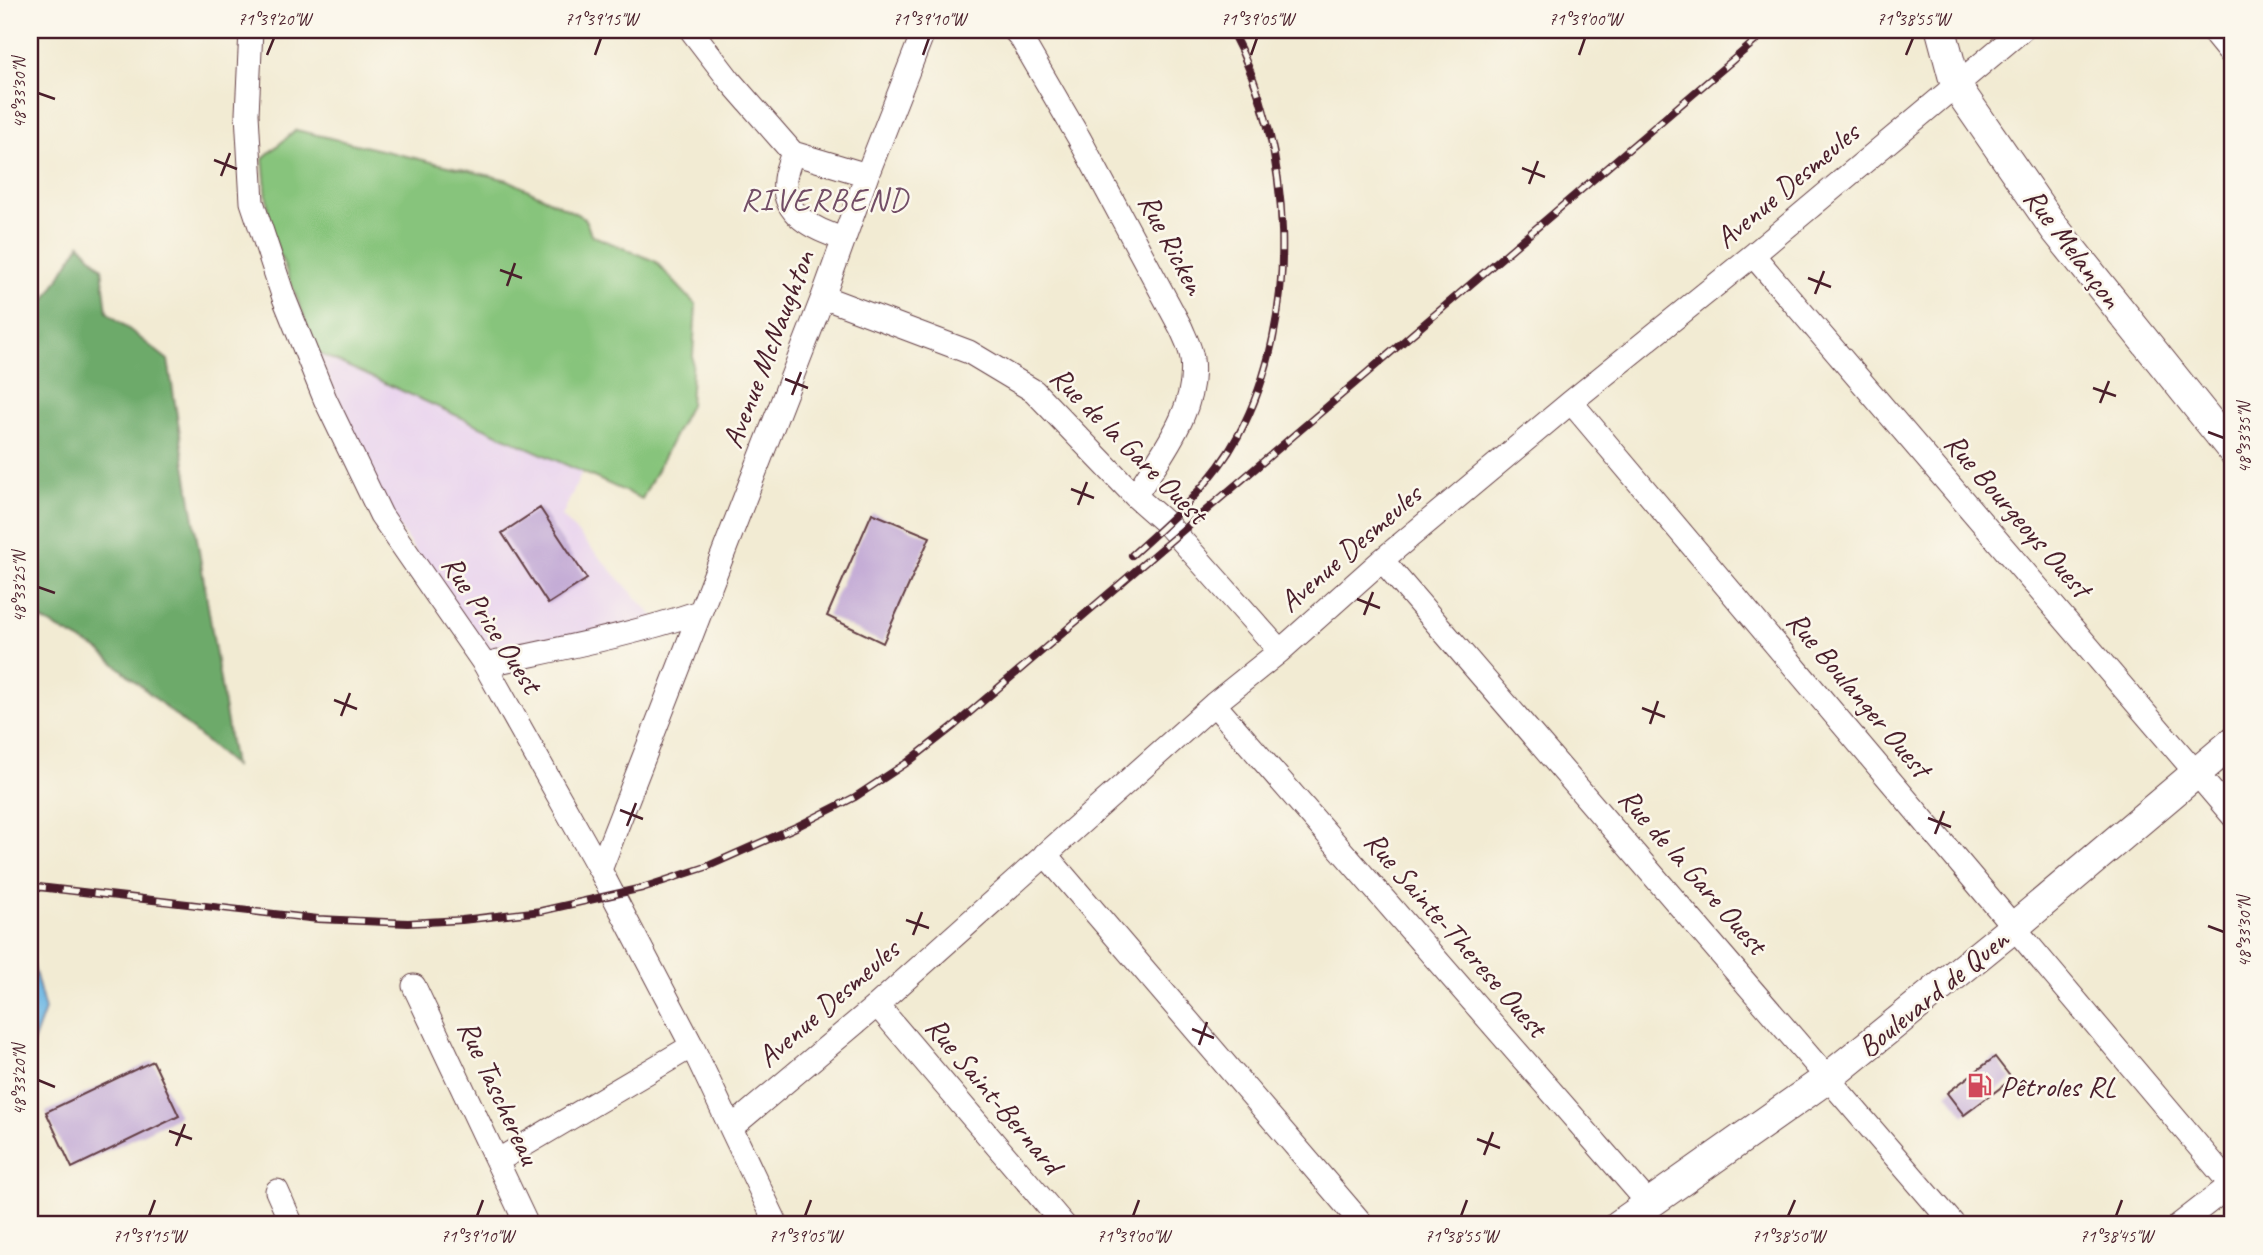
<svg xmlns="http://www.w3.org/2000/svg" width="2263" height="1255" font-family="Caveat,sans-serif">
<rect width="100%" height="100%" fill="#fbf7ec"/>
<filter id="ink" filterUnits="userSpaceOnUse"><feTurbulence type="fractalNoise" baseFrequency=".0143" numOctaves="2"/><feDisplacementMap in="SourceGraphic" scale="14" xChannelSelector="R" yChannelSelector="G"/><feConvolveMatrix kernelMatrix="1 2 1 2 8 2 1 2 1" color-interpolation-filters="sRGB"/></filter>
<filter id="wash" filterUnits="userSpaceOnUse"><feTurbulence type="fractalNoise" baseFrequency=".00686" numOctaves="4" result="noise"/><feDisplacementMap in="SourceGraphic" scale="28" xChannelSelector="R" yChannelSelector="G"/><feGaussianBlur stdDeviation="1.57" result="paint"/><feColorMatrix in="noise" values="0 0 0 0 0 0 0 0 0 0 0 0 0 0 0 0 0 1.4 0 .05"/><feComposite in="paint" operator="in"/></filter>
<g filter="url(#wash)">
<rect width="100%" height="100%" fill="#f2ebd3"/>
<path fill="#e8d2ee" d="M318,353l264,119 -20,44 94,103 -168,38 -101,-147z"/>
<path fill="#87c47b" stroke="#687253" stroke-width="2" d="M296,130l212,50 77,38 6,17 64,26 41,44 -6,100 -48,94 -324,-146 -48,-124 -7,-71z"/>
<path fill="#6daa6b" stroke="#5c644b" stroke-width="2" d="M80,244l22,24 5,44 61,48 66,406 -135,-116 -63,-33 -6,-18v-274z"/>
<path fill="#69b5e3" stroke="#5a6a87" stroke-width="2" d="M30,953l15,57 -15,41z"/>
<g id="blocks">
<path fill="#bda3d3" d="M540,508l47,71 -39,25 -46,-71z
M872,513l58,24 -47,106 -56,-27z
M1995,1057l17,22 -48,36 -17,-22z
M153,1061l26,55 -107,52 -26,-56z"/>
</g>
</g>
<g filter="url(#ink)">
<use href="#blocks" fill-opacity="0" stroke="#633e44" stroke-width="2"/>
<g fill="none" stroke-linecap="round" stroke-linejoin="round">
<defs>
<path id="minor" d="M251,30l-4,84 5,88 32,96 41,101 56,116 104,150 115,205 92,176 85,179
M691,30l39,51 63,72 74,22
M1014,30l7,8 58,100 102,190c4,10 10,20 11,31 6,52 -31,95 -57,137
M2211,30l22,27
M793,153c-3,8 -7,17 -8,26 -4,36 30,51 59,60
M1753,255l480,561
M823,297l146,55 65,39 101,105 33,29 112,126
M1571,402l662,785
M1382,560l572,665
M485,665c72,-16 144,-29 214,-53
M1214,704l436,501
M1045,854l318,371
M600,870l223,-573 44,-122 57,-145
M414,986l113,239
M877,1005l187,220
M732,1127l145,-122 337,-301 66,-53 102,-91 189,-158 182,-147 269,-225
M497,1161l195,-115
M277,1191l15,34
M2179,1225l54,-42"/>
<path id="tertiary" d="M1941,30l15,56 99,143 178,222
M1619,1225l210,-148 185,-150 219,-185"/>
</defs>
<use href="#minor" stroke="#633e44" stroke-width="25"/>
<use href="#tertiary" stroke="#633e44" stroke-width="32"/>
<use href="#minor" stroke="#fff" stroke-width="23"/>
<use href="#tertiary" stroke="#fff" stroke-width="30"/>
<defs>
<path id="rail" d="M1132,555c39,-35 81,-72 106,-119 64,-118 56,-290 -7,-406
M30,886l288,33 90,4 54,-3 79,-9 101,-23 64,-21 90,-40 59,-30 53,-35 47,-37 813,-695"/>
</defs>
<use href="#rail" stroke="#4a1f2b" stroke-width="8"/>
<use href="#rail" stroke="#fbf7ec" stroke-width="5" stroke-dasharray="16" stroke-linecap="butt"/>
</g>
</g>
<path fill="none" stroke="#4a1f2b" stroke-width="2.5" d="M267,55l7,-17M595,55l6,-17M923,55l6,-17M1251,55l6,-17M1579,55l6,-17M1906,55l7,-17M38,93l17,6M214,160l23,9M1522,168l23,9M221,176l9,-23M1529,184l9,-23M500,270l22,8M1808,278l23,9M507,286l8,-23M1815,294l9,-23M785,379l23,9M2093,388l23,8M792,395l9,-23M2100,403l9,-22M2208,432l16,6M1071,489l23,9M1078,505l9,-23M38,587l17,6M1357,599l23,9M1364,615l9,-23M334,700l23,9M1642,708l23,9M341,716l9,-23M1650,724l8,-23M620,810l23,9M1928,818l23,9M627,826l9,-23M1935,834l9,-23M906,920l23,8M2208,926l16,6M913,935l9,-23M1192,1029l22,9M1199,1045l8,-23M38,1080l17,7M169,1131l23,8M1477,1139l23,9M176,1146l9,-22M1484,1155l9,-23M149,1216l6,-16M477,1216l6,-16M805,1216l6,-16M1133,1216l6,-16M1461,1216l6,-16M1788,1216l7,-16M2116,1216l6,-16"/>
<defs>
<symbol id="fuel-bare" viewBox="-9 -9 18 18"><path d="M-5.5-6h7V0h2V4h1.3V-2.5L3-4.5l.8-.8L6-3V5H2.5V1h-1V6h-7ZM-4.2-4.7v3.2H.2V-4.7Z" fill="#d1495b" stroke="#fbf7ec" stroke-width="2.5" paint-order="stroke"/></symbol>
</defs>
<g fill-rule="evenodd">
<use href="#fuel-bare" x="1962" y="1068" width="35" height="35"/>
</g>
<g text-anchor="middle" stroke-width="5" stroke-linejoin="round" paint-order="stroke">
<g font-size="30" fill="#4a1f2b" stroke="#fbf7ec">
<text transform="translate(1787 185) rotate(-40)" y="10">Avenue Desmeules</text>
<text transform="translate(1172 244) rotate(62)" y="10">Rue Ricken</text>
<text transform="translate(2073 248) rotate(53)" y="10">Rue Melançon</text>
<text transform="translate(768 349) rotate(-69)" y="10">Avenue McNaughton</text>
<text transform="translate(1129 445) rotate(45)" y="10">Rue de la Gare Ouest</text>
<text transform="translate(2018 515) rotate(49)" y="10">Rue Bourgeoys Ouest</text>
<text transform="translate(1350 548) rotate(-41)" y="10">Avenue Desmeules</text>
<text transform="translate(492 624) rotate(57)" y="10">Rue Price Ouest</text>
<text transform="translate(1859 694) rotate(50)" y="10">Rue Boulanger Ouest</text>
<text transform="translate(1693 871) rotate(49)" y="10">Rue de la Gare Ouest</text>
<text transform="translate(1456 934) rotate(49)" y="10">Rue Sainte-Therese Ouest</text>
<text transform="translate(1933 993) rotate(-39)" y="10">Boulevard de Quen</text>
<text transform="translate(828 1003) rotate(-41)" y="10">Avenue Desmeules</text>
<text transform="translate(499 1092) rotate(65)" y="10">Rue Taschereau</text>
<text transform="translate(994 1095) rotate(50)" y="10">Rue Saint-Bernard</text>
</g>
<g font-size="30" fill="#4a1f2b" stroke="#fbf7ec" text-anchor="start">
<text x="2000" y="1096">Pêtroles RL</text>
</g>
<g font-size="32" letter-spacing="2" fill="#724d66" stroke="#fbf7ec">
<text x="825" y="210">RIVERBEND</text>
</g>
</g>
<rect width="2263" height="1255" fill="none" stroke="#fbf7ec" stroke-width="77"/>
<rect x="38" y="38" width="2186" height="1178" fill="none" stroke="#4a1f2b" stroke-width="2.5"/>
<g font-size="18" text-anchor="middle" fill="#4a1f2b">
<text x="274" y="25">71°39'20"W</text>
<text x="601" y="25">71°39'15"W</text>
<text x="929" y="25">71°39'10"W</text>
<text x="1257" y="25">71°39'05"W</text>
<text x="1585" y="25">71°39'00"W</text>
<text x="1913" y="25">71°38'55"W</text>
<text transform="translate(19 93) rotate(-90)" y="6">48°33'30"N</text>
<text transform="translate(2244 438) rotate(-90)" y="6">48°33'35"N</text>
<text transform="translate(19 587) rotate(-90)" y="6">48°33'25"N</text>
<text transform="translate(2244 932) rotate(-90)" y="6">48°33'30"N</text>
<text transform="translate(19 1080) rotate(-90)" y="6">48°33'20"N</text>
<text x="149" y="1242">71°39'15"W</text>
<text x="477" y="1242">71°39'10"W</text>
<text x="805" y="1242">71°39'05"W</text>
<text x="1133" y="1242">71°39'00"W</text>
<text x="1461" y="1242">71°38'55"W</text>
<text x="1788" y="1242">71°38'50"W</text>
<text x="2116" y="1242">71°38'45"W</text>
</g>
</svg>
